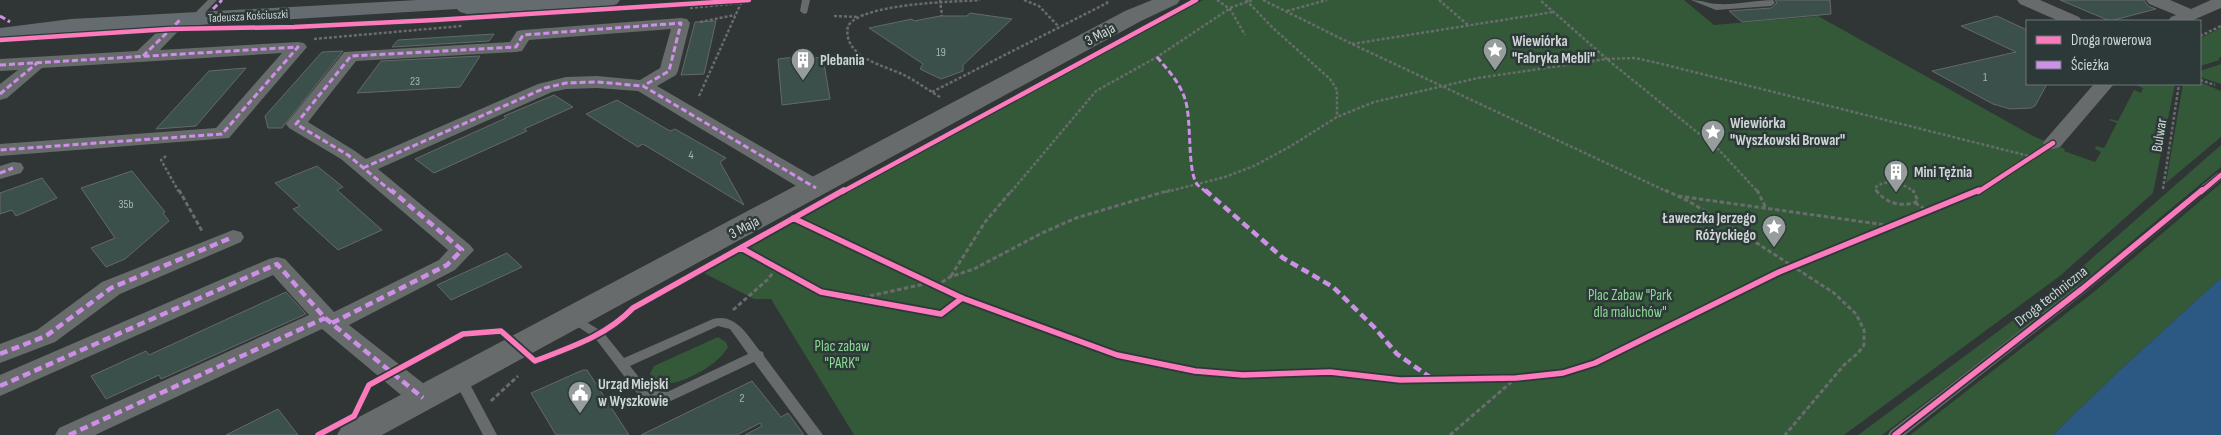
<svg xmlns="http://www.w3.org/2000/svg" width="2221" height="435" font-family="'Sofia Sans Condensed',sans-serif">
<rect width="100%" height="100%" fill="#303535"/>
<path fill="#335938" d="M1203,0h481l30,25 104,-9 217,121 30,12 -1,2 31,11 6,-10 -6,-3 1,-3 8,2 13,-25 -8,-3 1,-1 8,2 16,-31 7,3 2,-5 -7,-3 1,-1h38l-22,109 -92,82 -217,160h-990l-83,-136h-17l-52,-27 39,-24z
M2221,28v29l-3,2 2,1 -20,6v-28z
M2221,64v20l-21,-7v-6z
M2200,82l21,9v46l-55,46 17,-99h17z
M2221,145v22l-167,139 -172,129h-24l208,-154z
M2221,183v95l-102,93 -66,64h-143l185,-144z
M718,337l8,5 2,5c-9,18 -54,44 -73,35l-5,-8 4,-8z"/>
<path fill="#2c5884" d="M2221,278v157h-168l66,-64z"/>
<path fill="#3b504b" stroke="#656968" d="M1775,0h55l1,14 -89,8 -13,-11 42,-3 6,-5z
M2060,0h84l4,6 8,3 -46,12z
M970,13l42,6 -49,46v6l-22,8 -21,-10 3,-5 -54,-36 43,-9 2,2 26,-5h27z
M1997,16l30,14v54h20l-12,22 -4,2 -21,1 -17,-5 -61,-33 84,-19 -55,-26z
M716,21l-12,53 -23,1 14,-53z
M494,34l-5,7 -97,6 6,-7z
M343,51l-61,77h-14l-3,-12 57,-64z
M812,55l1,3 10,-1 7,42 -48,6 -4,-46z
M480,56l-20,31 -103,6 24,-32z
M246,68l-50,58 -40,3 53,-58z
M554,95l19,12 -49,22 3,2 -93,42 -19,-14 91,-41 -2,-2z
M617,100l53,31 5,-2 51,29 -6,4 24,43 -101,-61 -5,3 -52,-33z
M317,166l26,21 -6,3 45,40 -44,20 -45,-41 7,-3 -25,-23z
M132,171l33,41 -2,1 6,8 -44,38 -19,8 -15,-19 24,-10 -34,-50z
M42,178l15,20 -41,18 -4,-6 -12,4v-21z
M507,253l15,14 -71,33 -14,-15z
M286,292l20,22 -145,65 -2,-4 -53,24 -15,-23 55,-25 3,4z
M583,370h4l42,65h-73l-25,-42z
M752,381l29,36 7,-4 16,22h-59l17,-9 -2,-3 -23,12h-96z
M278,409l20,26h-72z"/>
<g fill="none" stroke-linecap="round" stroke-linejoin="round">
<path stroke="#696c6c" stroke-width="2.5" stroke-dasharray="3 2" stroke-linecap="butt" d="M940,0l2,16
M1024,0l15,6 20,21
M1217,0l13,9 15,26
M1246,0l27,28 57,51 7,11v27
M1263,0l89,44 316,148
M1439,0l29,25
M690,8l51,-5 1,-3
M1287,11l40,-11
M834,16l24,1
M700,22l35,-7
M2200,36l21,-10
M314,39l148,-13
M1352,44l201,-32
M1607,59l28,-1 23,5 375,94
M1608,60l111,90 39,42
M2200,80l15,5
M932,92l175,-89 1,-3
M699,96l42,-93
M940,97c-12,-7 -24,-16 -36,-22 -21,-10 -62,-18 -56,-49 14,-23 105,-24 132,-26
M166,156l-5,4 18,32
M2163,189l16,-105
M1011,192l85,-101 61,-34 75,-50 21,-7
M1166,192l59,-15 29,-11 37,-20 46,-29 37,-15 104,-24 129,-19 -67,-59
M1877,192l-2,-4c10,-10 29,-5 39,4"/>
<path stroke="#696c6c" stroke-width="3" stroke-dasharray="4.5 2.5" stroke-linecap="butt" d="M179,190l23,41
M1665,190l23,11 44,26 102,66 22,21 8,16v15l-6,8 -14,12 -59,70
M1757,190l9,18
M1876,190c10,14 28,18 42,11l-5,-11
M1678,196l215,30
M1915,203l15,9
M951,276l34,-54 27,-32
M936,286l14,-9 24,-8 68,-36 34,-15 94,-28
M856,299l73,-16
M733,310l34,-30 10,-12
M491,401l27,-25
M1450,435l66,-57"/>
<path fill="#676b6b" fill-rule="evenodd" d="M208,0h9l-20,21h-6v-4z
M802,0h8l-3,13 -3,1 -4,-3z
M1691,0c11,0 18,4 27,4 19,1 39,-4 55,-4l2,3 -4,3 -55,4z
M2221,172v8l-135,112 -181,143h-17l2,-4 188,-145 139,-113z
M573,314l30,18 21,26 89,-39c23,-6 35,17 47,32l3,1 1,4 59,79h-15l-54,-73 -81,38 -5,2 -28,-5 -45,-59 -26,-17 -2,-3 2,-3zM718,326l12,3 18,25 -81,38 -18,-2 -19,-24z
M460,373l5,2 32,60h-14l-30,-57 2,-3z"/>
<path fill="#676b6b" fill-rule="evenodd" d="M2017,0h23l39,17 3,4h-23l-39,-17z
M2146,0h24l21,9 20,-9h10v8l-30,13h-23l3,-4 5,-2 -27,-11z
M180,15l6,1 3,4 -29,30 138,-8 6,1 3,4 -78,91 -229,18v-12l216,-16 66,-75 -240,15 -35,30 -7,2v-16l18,-14 -18,1v-12l137,-8 37,-35z
M681,18l6,1 3,4 -12,48 -2,4 -19,11 167,97 3,5 -3,5 -8,2 -8,-2 -170,-102 -41,-3 -31,1 -14,3 -174,77 92,76 4,5 -19,20 -106,55 84,66 3,7 -3,7 -10,3 -10,-3 -91,-76 -227,106h-40l4,-7 250,-113 -36,-40 -273,121v-21l269,-116 8,-2 8,2 49,53 105,-52 9,-10 -107,-91 -52,-31 -3,-4 58,-72 166,-10 7,-11 6,-1zM671,29l-11,39 -20,12 -43,-4 -31,1 -28,7 -172,75 -11,-8 -47,-29 48,-61 160,-9 6,-1 7,-11z
M2094,84h20l-54,63 -7,2 -7,-2 -3,-4 3,-4z
M13,162l8,1 3,5 -3,5 -21,6v-13z
M233,230l8,2 3,5 -3,5 -121,52 -65,48 -55,21v-19l37,-14 65,-48z"/>
<path fill="#676b6b" fill-rule="evenodd" d="M1152,0h28l-3,4 -36,17 -759,414h-45l5,-9 783,-415z"/>
<path fill="#656c6f" fill-rule="evenodd" d="M418,0h202l-3,4 -7,2 -143,8 -7,-2 -3,-3 -386,24 -71,9v-14l71,-9z"/>
<path stroke="#ce8fe9" stroke-width="3" stroke-dasharray="6 3" stroke-linecap="butt" d="M213,9l9,-9
M0,16l10,6
M143,56l37,-36
M1157,57c11,13 23,26 28,42 7,20 2,72 12,85 2,3 6,5 9,8
M0,65l298,-18 -76,87 -222,16
M0,94l37,-31
M363,168l182,-80 21,-5 31,-1 46,4 173,102
M0,173l13,-5
M392,192l-44,-37 -52,-31 55,-68 165,-9 7,-12 158,-12 -12,48 -26,15"/>
<path stroke="#ce8fe9" stroke-width="4.5" stroke-dasharray="8 4.5" stroke-linecap="butt" d="M1205,190l78,68 50,29 41,40 23,27 34,24
M332,323l115,-58 15,-15 -71,-60
M0,354l46,-18 65,-48 122,-51
M0,386l277,-122 48,54 98,80
M69,435l256,-117"/>
<defs>
<path id="cycleway-far1" d="M0,40l170,-11 124,-2 141,-7 314,-20
M842,192l354,-192
M1978,192l75,-49
M2201,192l20,-17"/>
<path id="cycleway" d="M793,218l169,80 155,57 78,16 48,4 87,-3 70,8 116,-2 47,-5 32,-10 184,-91 200,-82
M741,248l80,44 120,22 21,-16
M318,435l36,-19 15,-31 94,-51 38,-3 34,30c36,-14 71,-25 98,-53l211,-118
M1895,435l187,-146 120,-99"/>
</defs>
<use href="#cycleway-far1" stroke="#2d3838" stroke-width="7"/>
<use href="#cycleway" stroke="#2d3838" stroke-width="9"/>
<use href="#cycleway-far1" stroke="#fd7abc" stroke-width="4.5"/>
<use href="#cycleway" stroke="#fd7abc" stroke-width="5.5"/>
</g>
<defs>
<symbol id="sight-pin" viewBox="-11 -11 22 30"><path d="M0 17L-7.5 6A9.5 9.5 0 1 1 7.5 6Z" fill="#979d9d" stroke="#2d3838"/><path d="M0-6L1.8-2.2L6-1.7L2.9 1.2L3.7 5.4L0 3.3L-3.7 5.4L-2.9 1.2L-6-1.7L-1.8-2.2Z" fill="#fff"/></symbol>
<symbol id="building-pin" viewBox="-11 -11 22 30"><path d="M0 17L-7.5 6A9.5 9.5 0 1 1 7.5 6Z" fill="#979d9d" stroke="#2d3838"/><path d="M-4-6H4V6H1V3H-1V6H-4ZM-2.5-4.3h1.7v1.8h-1.7ZM.8-4.3h1.7v1.8H.8ZM-2.5-1h1.7V.8h-1.7ZM.8-1h1.7V.8H.8Z" fill="#fff"/></symbol>
<symbol id="civic-pin" viewBox="-11 -11 22 30"><path d="M0 17L-7.5 6A9.5 9.5 0 1 1 7.5 6Z" fill="#979d9d" stroke="#2d3838"/><path d="M-.6-6.5H3V-4.5H.6V-3L4-1V1h2V6H-6V1h2V-1L-.6-3ZM-1.2 2.5V6h2.4V2.5Z" fill="#fff"/></symbol>
</defs>
<g fill-rule="evenodd">
<use href="#sight-pin" x="1481" y="36" width="28" height="38"/>
<use href="#building-pin" x="789" y="46" width="28" height="38"/>
<use href="#sight-pin" x="1699" y="118" width="28" height="38"/>
<use href="#building-pin" x="1882" y="158" width="28" height="38"/>
<use href="#sight-pin" x="1760" y="213" width="28" height="38"/>
<use href="#civic-pin" x="566" y="379" width="28" height="38"/>
</g>
<g text-anchor="middle" stroke-width="5" stroke-linejoin="round" paint-order="stroke">
<g font-size="12" fill="#ced5d5" stroke="#2d3838">
<text transform="translate(248 16) rotate(-3)" y="4">Tadeusza Kościuszki</text>
</g>
<g font-size="12" fill="#a9b4b2">
<text x="941" y="56">19</text>
<text x="1985" y="81">1</text>
<text x="415" y="85">23</text>
<text x="691" y="159">4</text>
<text x="126" y="208">35b</text>
<text x="742" y="402">2</text>
</g>
<g font-size="15" fill="#ced5d5" stroke="#2d3838">
<text transform="translate(1100 34) rotate(-28)" y="5">3 Maja</text>
<text transform="translate(2159 135) rotate(-81)" y="5">Bulwar</text>
<text transform="translate(744 227) rotate(-28)" y="5">3 Maja</text>
<text transform="translate(2051 296) rotate(-38)" y="5">Droga techniczna</text>
</g>
<g font-size="15" font-weight="bold" fill="#ced5d5" stroke="#2d3838" text-anchor="start">
<text x="1512" y="46">Wiewiórka<tspan x="1512" dy="17">"Fabryka Mebli"</tspan></text>
<text x="820" y="65">Plebania</text>
<text x="1730" y="128">Wiewiórka<tspan x="1730" dy="17">"Wyszkowski Browar"</tspan></text>
<text x="1914" y="177">Mini Tężnia</text>
<text x="1756" y="223" text-anchor="end">Ławeczka Jerzego<tspan x="1756" dy="17">Różyckiego</tspan></text>
<text x="598" y="389">Urząd Miejski<tspan x="598" dy="17">w Wyszkowie</tspan></text>
</g>
<g font-size="15" fill="#8bd993" stroke="#2d3838">
<text x="1630" y="300">Plac Zabaw "Park<tspan x="1630" dy="17">dla maluchów"</tspan></text>
<text x="842" y="351">Plac zabaw<tspan x="842" dy="17">"PARK"</tspan></text>
</g>
</g>
<rect x="2026" y="20" width="175" height="65" fill="#2d3838" stroke="#6d7777"/>
<rect x="2036" y="36" width="25" height="8" fill="#fd7abc" stroke="#6d7777"/>
<text x="2071" y="45" font-size="15" fill="#ced5d5">Droga rowerowa</text>
<rect x="2036" y="61" width="25" height="8" fill="#ce8fe9" stroke="#6d7777"/>
<text x="2071" y="70" font-size="15" fill="#ced5d5">Ścieżka</text>
</svg>
